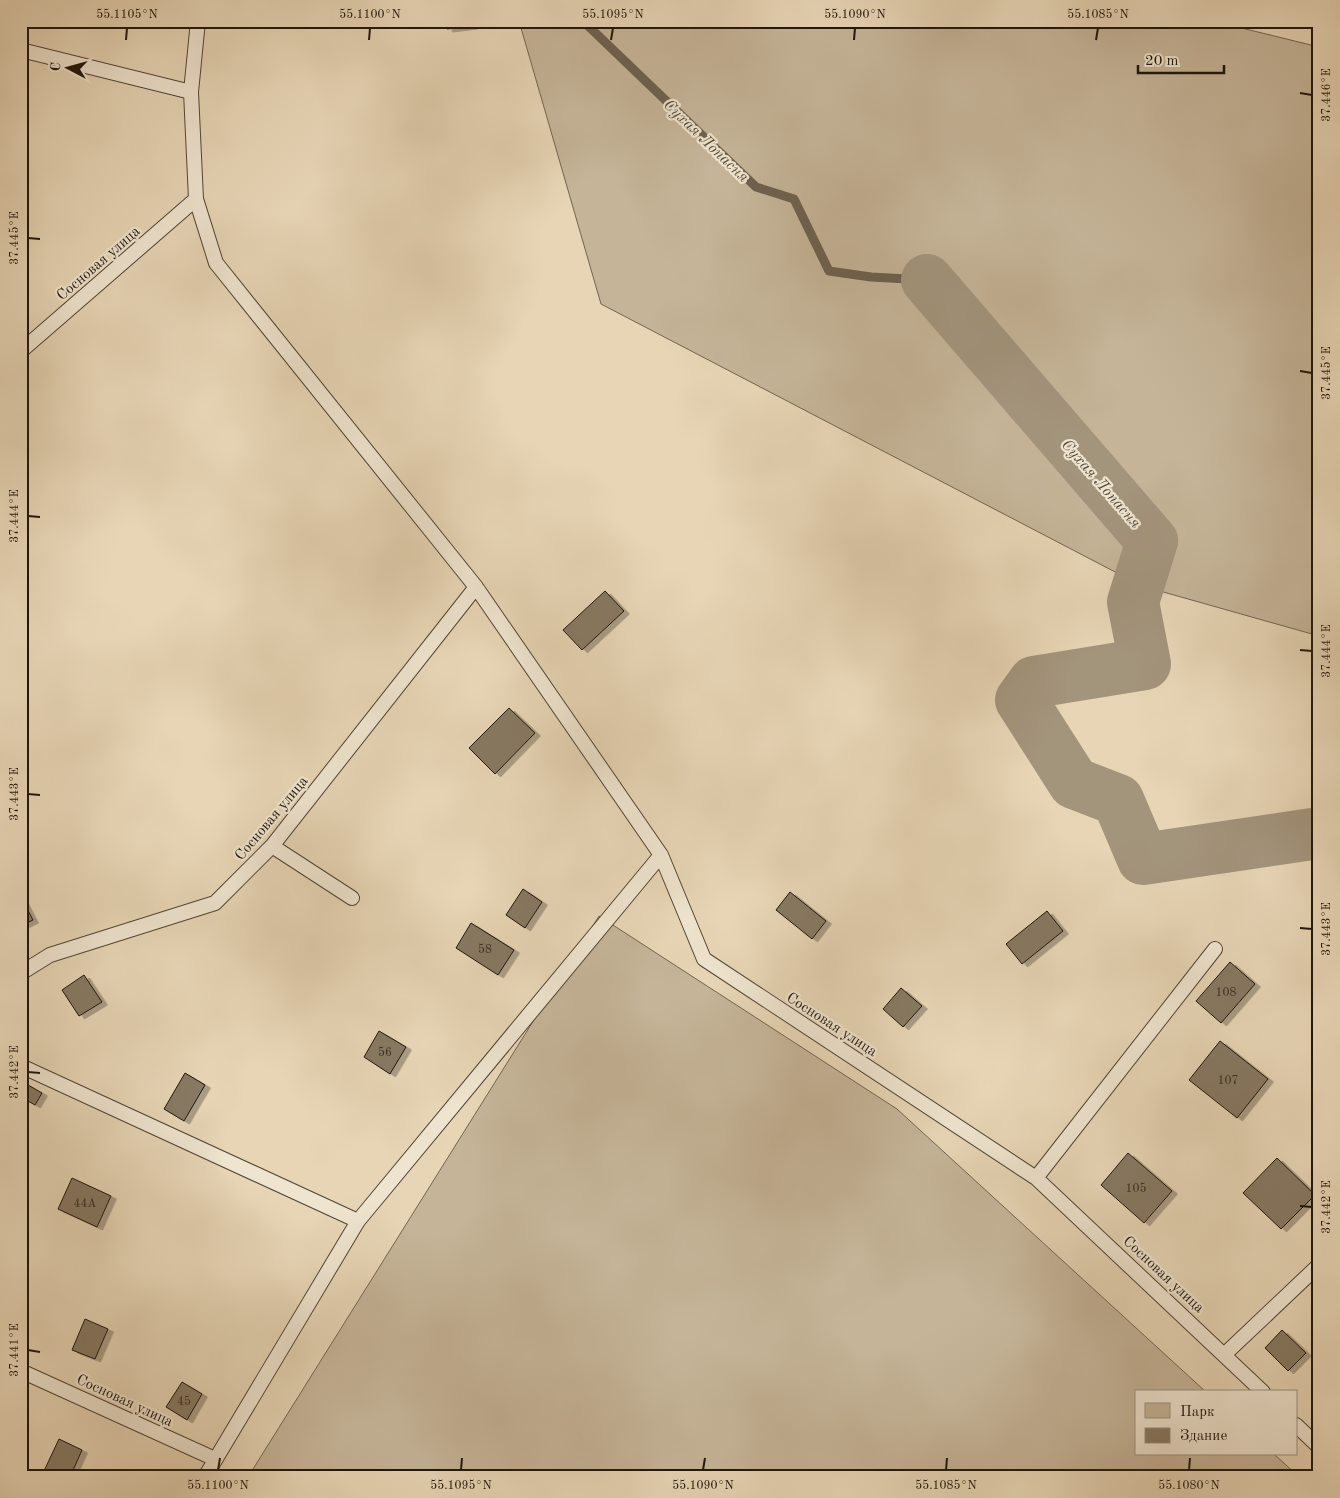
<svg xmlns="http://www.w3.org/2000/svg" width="1340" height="1498" font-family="'Old Standard TT',serif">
<defs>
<filter id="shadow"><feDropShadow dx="5.5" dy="3" stdDeviation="0" flood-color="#0004"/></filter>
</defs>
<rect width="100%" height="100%" fill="#e7d5b5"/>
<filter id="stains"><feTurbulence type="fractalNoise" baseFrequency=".004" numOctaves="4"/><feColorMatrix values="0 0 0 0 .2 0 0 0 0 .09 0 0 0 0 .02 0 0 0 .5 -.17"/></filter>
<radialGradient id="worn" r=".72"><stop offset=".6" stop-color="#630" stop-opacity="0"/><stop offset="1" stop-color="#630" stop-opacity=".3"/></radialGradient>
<path fill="#c5b498" stroke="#726452" d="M519,21h694l106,26v589l-177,-50 -541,-282z
M599,916l298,193 309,283h-70v62h138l25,23h-1051z"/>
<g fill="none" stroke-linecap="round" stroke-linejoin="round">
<path stroke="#6e614f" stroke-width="9" d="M583,21l173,166 38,12 35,72 42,6 56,3"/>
<path stroke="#a3947c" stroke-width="52" d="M927,280l225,261 -19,61 12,62 -111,18 -13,18 53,83 44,17 25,59 176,-26"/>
</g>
<path fill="#877964" stroke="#1f150c" filter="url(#shadow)" d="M446,21h25l1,5 -25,3z
M605,591l19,20 -42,39 -19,-20z
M509,708l26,25 -40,41 -26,-26z
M523,889l19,13 -17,26 -19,-13z
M790,892l36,29 -14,18 -36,-29z
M21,897l12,23 -12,6z
M1047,911l16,20 -41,33 -16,-20z
M471,923l43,27 -16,25 -42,-27z
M1230,962l25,22 -34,39 -25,-22z
M84,975l18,27 -23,14 -17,-26z
M901,988l21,18 -19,21 -20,-18z
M379,1031l27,16 -16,27 -26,-17z
M1220,1041l48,38 -31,39 -48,-38z
M185,1073l20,12 -21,36 -20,-12z
M21,1081l21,12 -7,12 -14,-8z
M1128,1153l44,38 -28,32 -43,-38z
M1277,1158l38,37 -34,34 -38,-36z
M72,1178l39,18 -14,31 -39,-18z
M85,1319l23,10 -13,30 -23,-9z
M1282,1330l24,23 -18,18 -23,-23z
M182,1382l20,12 -15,26 -21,-13z
M59,1439l23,11 -12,27h-19l-8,-4z"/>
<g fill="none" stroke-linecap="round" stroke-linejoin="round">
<defs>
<path id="lane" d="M198,21l-7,71 5,107 20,64 260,324 185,268 43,104 332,219 227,214
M21,50l170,42
M21,351l175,-152
M272,846l80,52
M21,973l29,-18 165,-52 57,-57 204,-259
M21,1066l337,155
M1036,1178l179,-229
M1225,1354l94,-89
M21,1371l194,88
M1296,1425l23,22
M205,1477l153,-256 303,-366"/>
</defs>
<use href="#lane" stroke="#514536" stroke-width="16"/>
<use href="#lane" stroke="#efe4cf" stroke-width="14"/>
</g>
<path fill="none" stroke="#1f150c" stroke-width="2" d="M126,40l1,-12M369,40l1,-12M611,40l2,-12M854,40l1,-12M1096,40l2,-12M1300,93l12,2M28,238l12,1M1300,371l12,2M28,516l12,1M1300,650l12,1M28,794l12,1M1300,928l12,1M28,1072l12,1M1300,1206l12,1M28,1350l12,2M218,1470l2,-12M461,1470l1,-12M703,1470l2,-12M946,1470l1,-12M1189,1470l1,-12"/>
<g text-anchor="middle" stroke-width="4.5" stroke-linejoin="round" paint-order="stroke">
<g font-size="12" fill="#392e22">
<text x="485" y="953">58</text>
<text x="1226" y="996">108</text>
<text x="385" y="1056">56</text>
<text x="1228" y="1084">107</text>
<text x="1136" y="1192">105</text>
<text x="85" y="1207">44А</text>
<text x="184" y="1405">45</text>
</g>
<g font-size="15" fill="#1f150c" stroke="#efe4cf">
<text transform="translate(98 263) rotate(-41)" y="5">Сосновая улица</text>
<text transform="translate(271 818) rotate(-50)" y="5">Сосновая улица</text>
<text transform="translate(832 1024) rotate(33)" y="5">Сосновая улица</text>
<text transform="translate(1164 1274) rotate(43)" y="5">Сосновая улица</text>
<text transform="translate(125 1400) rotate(25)" y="5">Сосновая улица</text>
</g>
<g font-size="16" font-style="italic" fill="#544839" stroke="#efe4cf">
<text transform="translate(707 140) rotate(44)" y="6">Сухая Лопасня</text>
<text transform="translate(1102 483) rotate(49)" y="6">Сухая Лопасня</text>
</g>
</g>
<rect width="1340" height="1498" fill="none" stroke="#e7d5b5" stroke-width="55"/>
<rect x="1135" y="1390" width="162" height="65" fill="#efe4cf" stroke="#9c9181"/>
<rect x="1145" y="1403" width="25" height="15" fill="#c5b498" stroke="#9c9181"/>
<text x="1180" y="1416" font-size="15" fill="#1f150c">Парк</text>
<rect x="1145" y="1428" width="25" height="15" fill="#877964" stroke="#9c9181"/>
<text x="1180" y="1440" font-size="15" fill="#1f150c">Здание</text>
<g transform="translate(68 68) rotate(276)" stroke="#efe4cf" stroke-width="4" paint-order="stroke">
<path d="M0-4L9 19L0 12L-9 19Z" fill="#1f150c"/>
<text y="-8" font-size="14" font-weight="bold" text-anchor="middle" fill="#1f150c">С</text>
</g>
<path d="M1138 65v8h86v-8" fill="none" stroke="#1f150c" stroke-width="2.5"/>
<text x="1145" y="65" font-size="15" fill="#1f150c" stroke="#efe4cf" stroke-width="4" paint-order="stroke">20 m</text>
<rect x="28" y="28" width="1284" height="1442" fill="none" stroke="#1f150c" stroke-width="2"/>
<g font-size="12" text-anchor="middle" fill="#1f150c">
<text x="127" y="18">55.1105°N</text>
<text x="370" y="18">55.1100°N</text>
<text x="613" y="18">55.1095°N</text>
<text x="855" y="18">55.1090°N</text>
<text x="1098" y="18">55.1085°N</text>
<text transform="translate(1326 95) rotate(-90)" y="4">37.446°E</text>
<text transform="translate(14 238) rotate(-90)" y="4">37.445°E</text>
<text transform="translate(1326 373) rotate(-90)" y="4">37.445°E</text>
<text transform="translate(14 516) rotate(-90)" y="4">37.444°E</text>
<text transform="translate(1326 651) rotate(-90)" y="4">37.444°E</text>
<text transform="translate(14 794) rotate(-90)" y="4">37.443°E</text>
<text transform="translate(1326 929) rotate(-90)" y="4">37.443°E</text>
<text transform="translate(14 1072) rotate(-90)" y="4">37.442°E</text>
<text transform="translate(1326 1207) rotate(-90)" y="4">37.442°E</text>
<text transform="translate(14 1350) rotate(-90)" y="4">37.441°E</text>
<text x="218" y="1489">55.1100°N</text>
<text x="461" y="1489">55.1095°N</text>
<text x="703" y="1489">55.1090°N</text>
<text x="946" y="1489">55.1085°N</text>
<text x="1189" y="1489">55.1080°N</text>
</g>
<rect width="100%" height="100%" filter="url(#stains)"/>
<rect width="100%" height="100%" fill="url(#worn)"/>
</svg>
